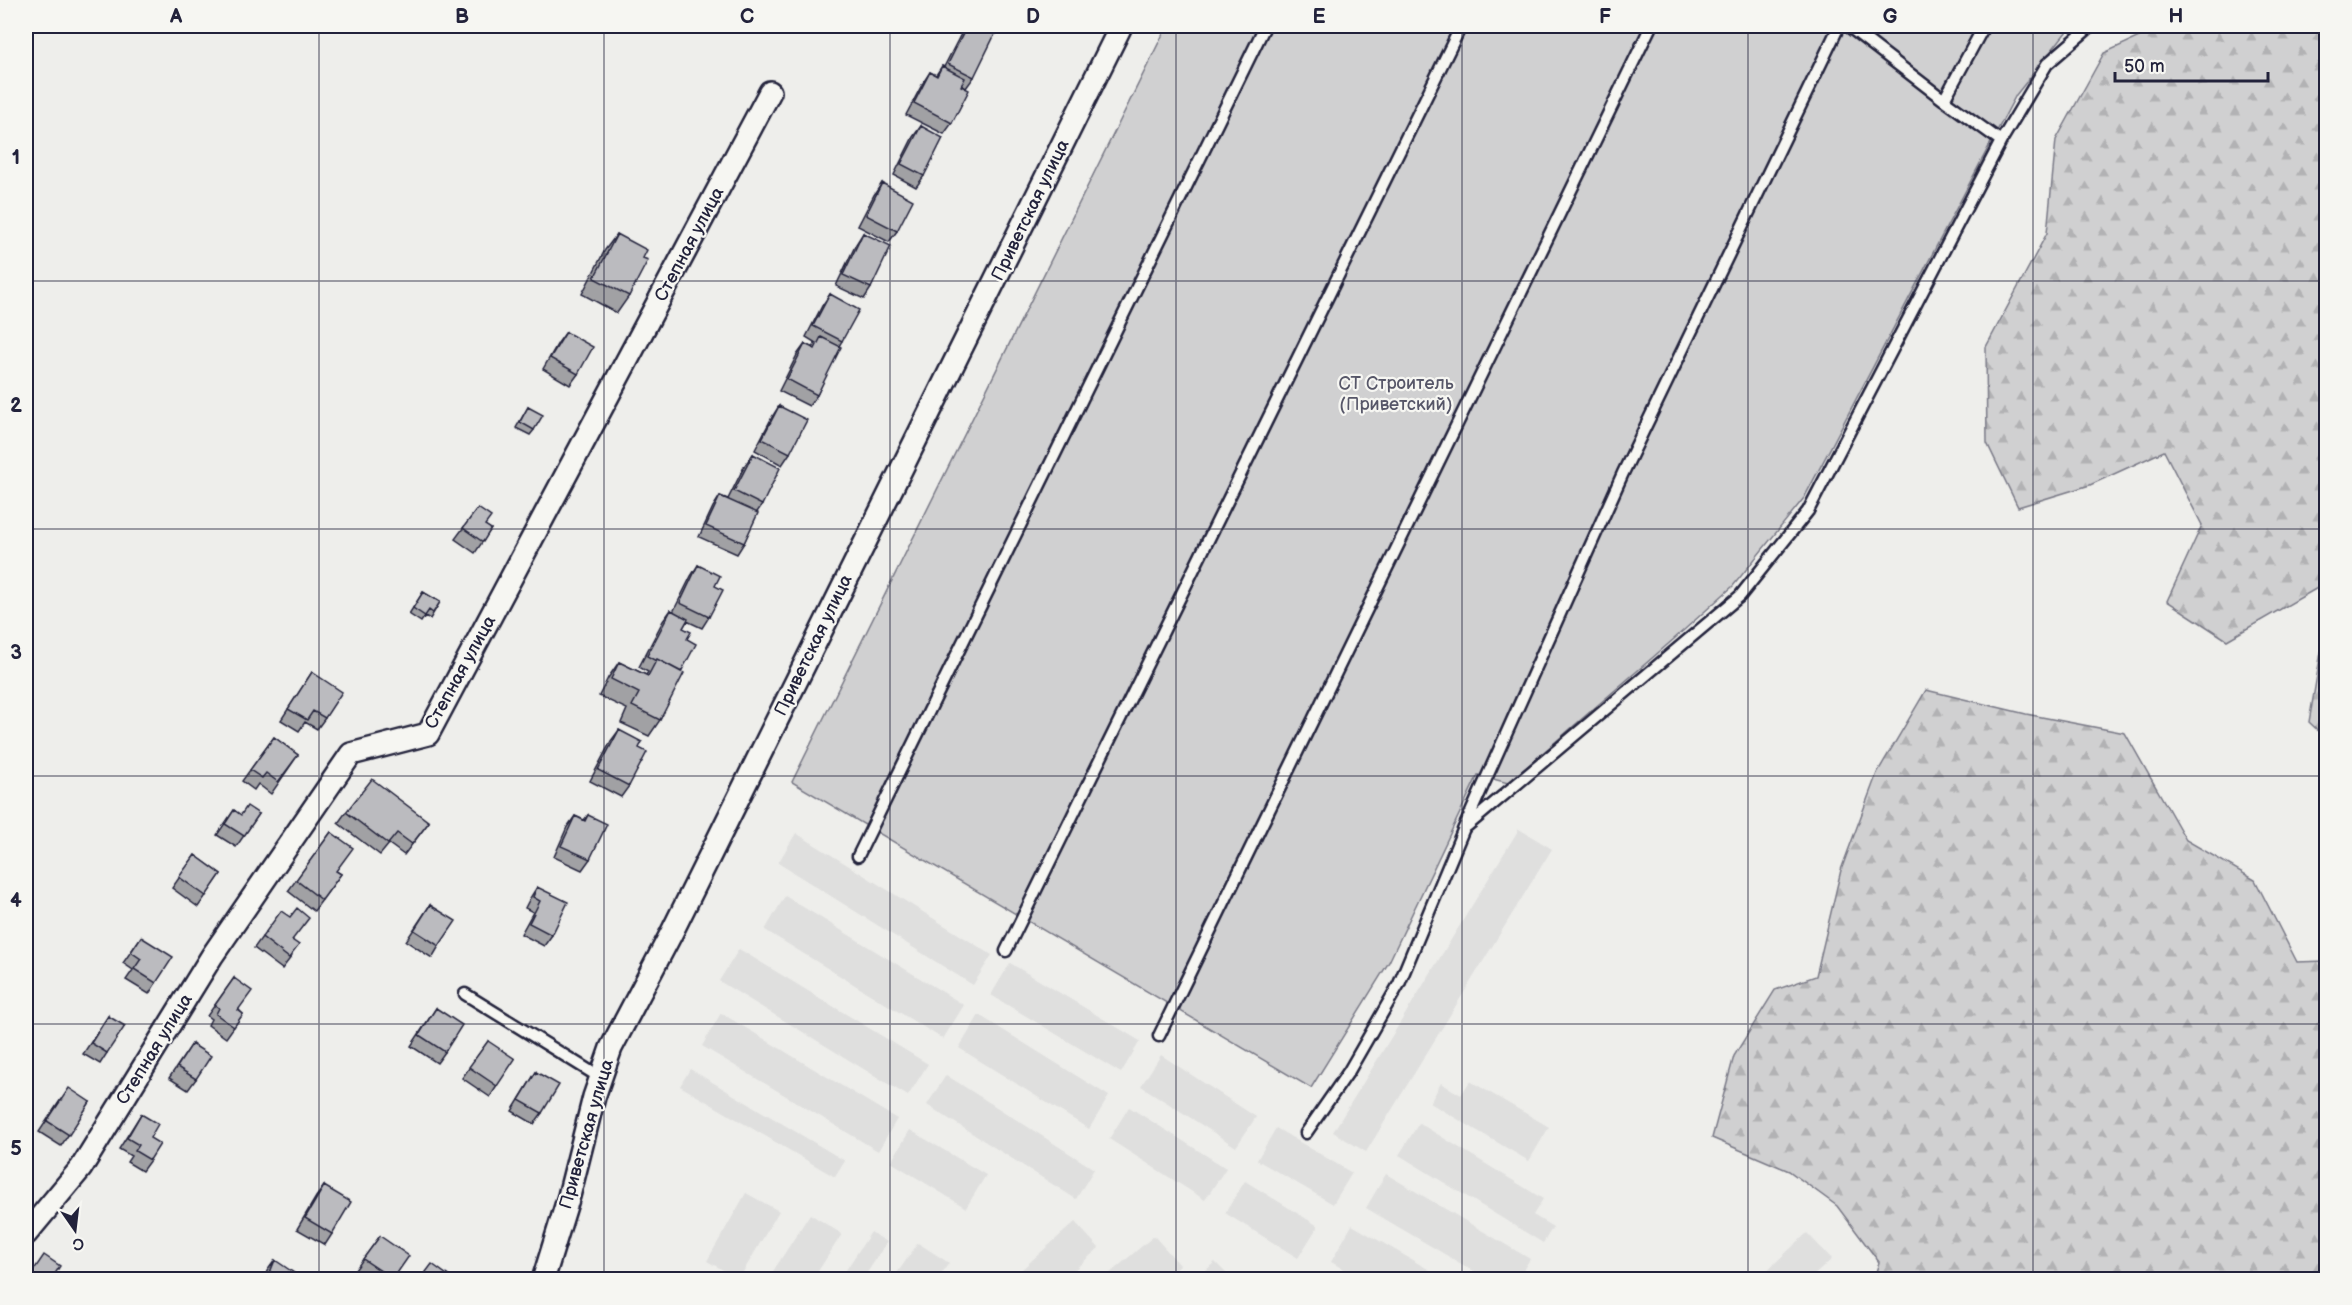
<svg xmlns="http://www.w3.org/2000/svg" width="2352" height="1305" font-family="'Balsamiq Sans',sans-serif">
<defs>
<pattern id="forest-firs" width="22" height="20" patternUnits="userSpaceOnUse" patternTransform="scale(1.5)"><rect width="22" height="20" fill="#d0d0d1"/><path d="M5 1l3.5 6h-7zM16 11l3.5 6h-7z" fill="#b2b2b4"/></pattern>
</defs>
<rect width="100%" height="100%" fill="#eeeeeb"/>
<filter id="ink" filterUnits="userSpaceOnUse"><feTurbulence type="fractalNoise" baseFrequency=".0167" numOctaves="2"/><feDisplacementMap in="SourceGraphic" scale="12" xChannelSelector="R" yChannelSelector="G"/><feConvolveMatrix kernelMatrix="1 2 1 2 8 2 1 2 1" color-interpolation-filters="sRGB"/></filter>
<g filter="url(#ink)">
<path fill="#dfdfde" d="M1519,829l33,20 -186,303 -33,-20z
M796,833l196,122 -19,30 -195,-122z
M785,896l179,109 -21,34 -178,-109z
M739,949l189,115 -20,32 -189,-115z
M1010,963l130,78 -19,32 -130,-78z
M721,1013l176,106 -19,32 -176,-105z
M979,1015l130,81 -20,33 -130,-81z
M1161,1055l95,62 -20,30 -95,-61z
M690,1069l155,92 -10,16 -155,-91z
M946,1075l148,94 -18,30 -149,-94z
M1470,1081l79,46 -20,34 -99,-58 11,-20 20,12z
M1129,1107l97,61 -21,32 -96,-61z
M1419,1123l124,76 -10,16 20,12 -10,16 -144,-88z
M1276,1128l76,45 -19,31 -76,-44z
M910,1130l76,45 -20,33 -75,-46z
M1386,1174l144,85 -10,16 7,4h-40l-121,-71z
M1245,1181l73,45 -20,32 -73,-45z
M746,1193l33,18 -40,68 -32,-18z
M810,1214l32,20 -29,45h-45z
M1075,1222l24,26 -35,31h-53z
M1352,1225l93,54h-84l-30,-17z
M871,1232l16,10 -24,37h-23z
M1807,1233l25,26 -22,20h-52z
M1154,1236l26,29 -17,14h-60z
M918,1243l31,20 -11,16h-45z
M1215,1262l17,17h-36z"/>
<path fill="#d0d0d1" stroke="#797986" stroke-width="1.5" d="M1167,26h904l-55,69 -212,403 -71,88 -59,53 -166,144 -30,-8 -89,187 -78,126 -519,-306z"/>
<path fill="url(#forest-firs)" stroke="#797986" stroke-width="1.5" d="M2163,26h163v557l-99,57 -60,-39 35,-76 -38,-74 -74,34 -72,22 -31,-64 -1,-96 61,-114 9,-93 48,-87z
M2326,645v93l-17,-16 12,-70z
M1926,690l100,24 99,19 61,107 69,40 42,82 29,-1v318h-452l5,-17 -42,-56 -48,-35 -77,-33 22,-82 41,-66 41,-14 25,-106 36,-97z"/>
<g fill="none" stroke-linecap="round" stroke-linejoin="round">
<defs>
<path id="service" d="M1848,26l96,74 57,41
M1944,100l40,-74
M1467,826l273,-230 68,-85 193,-370 46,-77 44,-38
M858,856l407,-830
M1006,951l455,-925
M465,994l136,84
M1159,1036l492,-1010
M1306,1133l43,-62 50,-87 65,-156 159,-355 216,-447"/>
<path id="minor" d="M26,1234l55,-66 131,-212 139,-202 77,-20 342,-642
M543,1280l26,-84 25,-99 17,-49 60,-114 450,-908"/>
</defs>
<use href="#service" stroke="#22223b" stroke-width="15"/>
<use href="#minor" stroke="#22223b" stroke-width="26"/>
<use href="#service" stroke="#f6f6f2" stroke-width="10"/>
<use href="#minor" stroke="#f6f6f2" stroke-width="21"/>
</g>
<path fill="#a1a1a4" stroke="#22223b" stroke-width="1.5" d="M967,26h12l-5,51 -8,11 -5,-3 -9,38 -8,11 -38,-19 17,-32 7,-11 6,3 6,-9 2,1 18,-35z
M921,126l3,50 -8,11 -22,-12 19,-38z
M882,183l15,48 -8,11 -31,-16 16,-31z
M863,233l8,55 -7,11 -28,-13 20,-42z
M617,234l26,24 -14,38 -12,17 -35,-19 23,-44z
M830,294l12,47 -3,5 -22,49 -8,11 -30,-15 18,-36 8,-11 8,4 3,-5 -10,-6 16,-31z
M566,332l12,42 -8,11 -27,-16 15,-26z
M779,406l11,47 -8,12 -27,-15 17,-33z
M528,407l6,23 -4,5 -14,-7z
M753,454l9,51 -5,7 -13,31 -7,11 -38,-17 14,-30 7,-11 8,3 17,-34z
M478,508l7,17 6,4 -16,24 -20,-14z
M698,565l17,21 -6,31 -7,11 -15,-7 -4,7 4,11 -6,33 -21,48 -11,16 -28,-13 6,-14 -28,-13 9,-18 11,-16 27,13 2,-3 -9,-5 24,-46 8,-11 2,2 18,-36z
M423,592l17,10 -10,17 -5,-3 -4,6 -12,-8z
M312,672l13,46 -8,11 -12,-7 -6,9 -18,-11z
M619,730l20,18 -10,38 -8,11 -31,-16 21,-40z
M274,737l24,18 -27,39 -13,-10 -4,6 -12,-9z
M234,810l6,5 19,-1 -23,33 -19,-12z
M346,812l83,10 -25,33 -15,-11 -9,11 -42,-32z
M588,815l2,44 -8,11 -28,-13 13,-30 8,-11 9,4z
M331,832l5,39 5,3 -27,37 -26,-20z
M195,855l26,19 -23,33 -26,-19z
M537,887l15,48 -8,11 -23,-12 12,-22 -8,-4 5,-10z
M430,905l9,41 -7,12 -26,-17z
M141,937l15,46 -7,11 -23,-14 7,-10 -10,-7z
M262,937l31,3 -1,16 -10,13 -28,-21z
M234,978l5,32 4,4 -17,24 -18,-13 3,-6 -4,-3z
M436,1008l9,44 -8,11 -26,-17z
M108,1016l-1,37 -7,11 -17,-10z
M488,1041l9,45 -7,11 -28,-19z
M192,1044l4,35 -8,11 -19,-12z
M536,1072l6,41 -8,11 -22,-13z
M61,1099l29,3 -29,44 -22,-14z
M141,1114l9,24v22l-8,11 -15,-9 4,-6 -12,-7z
M324,1186l8,48 -7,11 -28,-16 19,-32z
M380,1236l13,44h-24l-14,-10z
M275,1260l20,20h-31l3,-9z"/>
<path fill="#bbbbbf" stroke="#22223b" stroke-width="1.5" d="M967,26h12l16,8 -21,43 -26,-13z
M942,66l23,12 -4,8 8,4 -17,33 -38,-20 16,-31 7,4z
M921,126l22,12 -19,38 -23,-12z
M882,183l31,17 -16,31 -31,-16z
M863,233l28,13 -20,42 -28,-13z
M617,234l30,16 -4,8 5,2 -19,36 -35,-18z
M830,294l29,16 -17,31 -29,-15z
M566,332l27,15 -15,27 -28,-16z
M821,337l20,10 -24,48 -30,-16 18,-35 10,5z
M779,406l28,14 -17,33 -28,-14z
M528,407l15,8 -9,15 -14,-8z
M753,454l27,14 -18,37 -28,-14z
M720,496l38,17 -14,30 -38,-17z
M478,508l13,9 -6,8 6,4 -8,13 -20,-14z
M698,565l22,11 -5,10 8,4 -14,27 -29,-14z
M423,592l17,10 -7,11 -4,-3 -4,6 -12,-8z
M671,610l17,9 -5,9 8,4 -4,7 9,5 -15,28 -24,-13 -1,2 -9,-5z
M657,659l27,14 -24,47 -28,-14 7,-13 -28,-14 8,-17 29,14z
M312,672l30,20 -17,26 -12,-7 -6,9 -19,-11z
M619,730l23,12 -3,6 8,4 -18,34 -31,-16z
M274,737l24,18 -20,27 -12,-9 -4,5 -12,-8z
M372,779l57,43 -17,22 -15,-11 -9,11 -42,-32z
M247,806l12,8 -15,22 -19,-12 9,-14 7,5z
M588,815l19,9 -17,35 -29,-13 14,-30 10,5z
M331,832l22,16 -17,23 5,3 -19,26 -26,-20z
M195,855l26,19 -15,22 -27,-19z
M537,887l31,15 -16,33 -23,-12 11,-22 -7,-4z
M430,905l26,16 -17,25 -25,-16z
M297,908l12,10 -17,22 7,5 -10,13 -27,-21 19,-26 9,6z
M141,937l32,20 -17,26 -22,-14 7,-10 -10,-7z
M234,978l18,13 -14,19 5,4 -9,13 -18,-13 3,-6 -4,-3z
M436,1008l26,17 -17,27 -26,-17z
M108,1016l17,10 -18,27 -16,-10z
M488,1041l27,18 -18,27 -28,-19z
M192,1044l19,12 -15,23 -19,-12z
M536,1072l23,13 -17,28 -23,-13z
M69,1088l21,14 -21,33 -22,-14z
M141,1114l17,10 -8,14 10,6 -10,16 -15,-9 4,-6 -12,-7z
M324,1186l27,16 -19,32 -27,-16z
M380,1236l29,20 -16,23 -30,-20z
M44,1255l16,11 -9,14h-24z
M275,1260l22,15 -2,5h-28z
M432,1264l22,16h-34z"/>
</g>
<path fill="none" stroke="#22223b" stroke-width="1.5" stroke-opacity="0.55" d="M319,26v1254M604,26v1254M890,26v1254M1176,26v1254M1462,26v1254M1748,26v1254M2033,26v1254M26,281h2300M26,529h2300M26,776h2300M26,1024h2300"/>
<g text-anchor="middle" stroke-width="4.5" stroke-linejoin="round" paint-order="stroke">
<g font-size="18" fill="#22223b" stroke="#f6f6f2">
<text transform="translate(1030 210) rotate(-64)" y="6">Приветская улица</text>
<text transform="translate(689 244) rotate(-62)" y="6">Степная улица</text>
<text transform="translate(813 645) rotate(-64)" y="6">Приветская улица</text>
<text transform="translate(460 672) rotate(-61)" y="6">Степная улица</text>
<text transform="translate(154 1049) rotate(-58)" y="6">Степная улица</text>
<text transform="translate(586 1134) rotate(-74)" y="6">Приветская улица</text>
</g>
<g font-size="18" fill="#565668" stroke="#f6f6f2">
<text x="1396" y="389">СТ Строитель<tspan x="1396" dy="21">(Приветский)</tspan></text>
</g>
</g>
<rect width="2352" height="1305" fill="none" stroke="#f6f6f2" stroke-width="66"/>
<g transform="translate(75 1230) rotate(166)" stroke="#f6f6f2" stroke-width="4.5" paint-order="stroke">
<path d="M0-4.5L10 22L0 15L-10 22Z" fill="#22223b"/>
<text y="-9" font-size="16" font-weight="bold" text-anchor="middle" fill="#22223b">С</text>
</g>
<path d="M2115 72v9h153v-9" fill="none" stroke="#22223b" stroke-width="3"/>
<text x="2124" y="72" font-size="18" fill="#22223b" stroke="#f6f6f2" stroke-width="4.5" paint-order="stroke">50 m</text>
<rect x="33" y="33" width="2286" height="1239" fill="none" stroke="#22223b" stroke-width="2"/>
<g font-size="20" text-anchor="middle" font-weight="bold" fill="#22223b">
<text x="176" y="23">A</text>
<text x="462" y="23">B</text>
<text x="747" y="23">C</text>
<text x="1033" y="23">D</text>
<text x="1319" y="23">E</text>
<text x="1605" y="23">F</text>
<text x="1890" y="23">G</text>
<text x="2176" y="23">H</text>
<text x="16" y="164">1</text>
<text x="16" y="412">2</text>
<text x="16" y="659">3</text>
<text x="16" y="907">4</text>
<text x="16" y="1155">5</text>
</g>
</svg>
